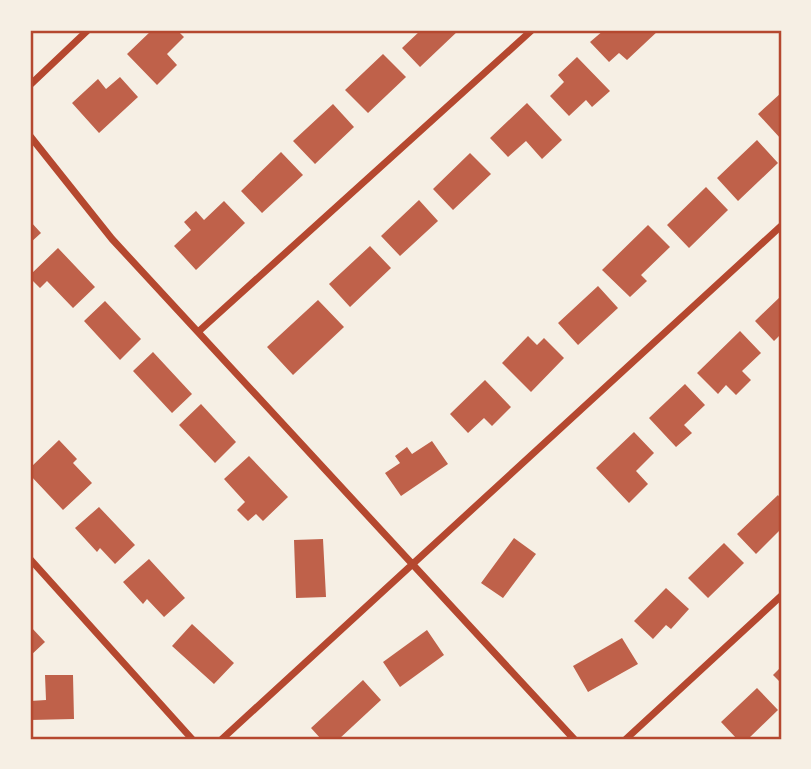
<svg xmlns="http://www.w3.org/2000/svg" width="811" height="769" font-family="Overpass,sans-serif">
<rect width="100%" height="100%" fill="#f6efe4"/>
<path fill="#bf614a" d="M152,30h25l7,7 -17,17 10,11 -20,20 -30,-31z
M421,30h38l-39,37 -18,-19z
M604,30h55l-32,30 -8,-7 -10,9 -19,-20z
M383,54l23,23 -38,36 -23,-23z
M577,57l33,34 -18,16 -6,-7 -17,16 -19,-20 14,-14 -6,-7z
M120,77l18,20 -39,36 -27,-30 26,-24 8,10z
M781,93v46l-23,-25z
M527,103l35,37 -20,19 -16,-18 -18,16 -18,-19z
M333,104l21,23 -39,37 -22,-23z
M757,140l21,23 -40,38 -21,-23z
M281,152l22,23 -41,38 -21,-22z
M470,153l21,21 -38,36 -20,-21z
M706,187l22,23 -39,38 -22,-23z
M419,200l19,21 -38,35 -19,-20z
M224,201l21,22 -49,47 -22,-24 17,-16 -7,-8 12,-11 8,9z
M30,221l11,12 -11,10z
M648,225l22,22 -29,28 6,6 -17,16 -28,-27z
M370,246l21,22 -41,39 -21,-23z
M58,248l37,39 -22,21 -26,-27 -7,7 -10,-10v-3z
M598,286l20,22 -40,37 -20,-22z
M781,296v38l-7,7 -19,-20z
M318,300l26,27 -51,48 -26,-28z
M105,301l36,38 -21,21 -36,-39z
M740,331l21,22 -19,18 9,9 -15,15 -10,-10 -8,9 -21,-21z
M528,336l9,9 7,-7 20,20 -33,34 -29,-29z
M153,352l39,42 -20,19 -39,-42z
M485,380l26,27 -19,19 -8,-8 -16,15 -18,-19z
M685,384l20,21 -21,20 8,8 -16,14 -27,-29z
M201,404l35,38 -21,21 -36,-38z
M634,432l20,21 -18,18 12,13 -19,19 -33,-35z
M59,440l18,19 -4,4 19,20 -29,27 -33,-35v-7z
M432,441l16,23 -47,32 -16,-23 15,-10 -5,-7 12,-9 5,7z
M249,456l39,41 -25,24 -7,-7 -8,7 -11,-11 8,-8 -21,-23z
M778,495l3,4v30l-25,25 -19,-20z
M99,507l36,38 -20,19 -15,-16 -3,4 -22,-24z
M514,538l22,16 -33,44 -22,-15z
M323,539l3,58 -30,1 -2,-58z
M724,543l20,20 -36,35 -20,-20z
M149,559l36,39 -21,19 -17,-18 -4,5 -20,-22z
M666,588l23,21 -18,20 -5,-4 -13,14 -19,-18z
M192,624l42,39 -20,21 -42,-38z
M30,626l15,16 -15,14z
M427,630l17,25 -44,32 -17,-25z
M622,638l16,26 -50,28 -15,-26z
M781,667v16l-8,-8z
M45,675h28l1,44 -44,1v-19l16,-1z
M363,680l18,20 -42,39h-18l-10,-11z
M757,688l21,22 -30,29h-11l-16,-17z"/>
<g fill="none" stroke-linecap="round" stroke-linejoin="round">
<path stroke="#b5482f" stroke-width="7" d="M30,85l58,-55
M30,136l82,103 462,500
M198,332l334,-302
M30,559l162,180
M222,739l559,-513
M626,739l155,-143"/>
</g>
<rect width="811" height="769" fill="none" stroke="#f6efe4" stroke-width="63"/>
<rect x="32" y="32" width="748" height="706" fill="none" stroke="#b5482f" stroke-width="2.5"/>
</svg>
